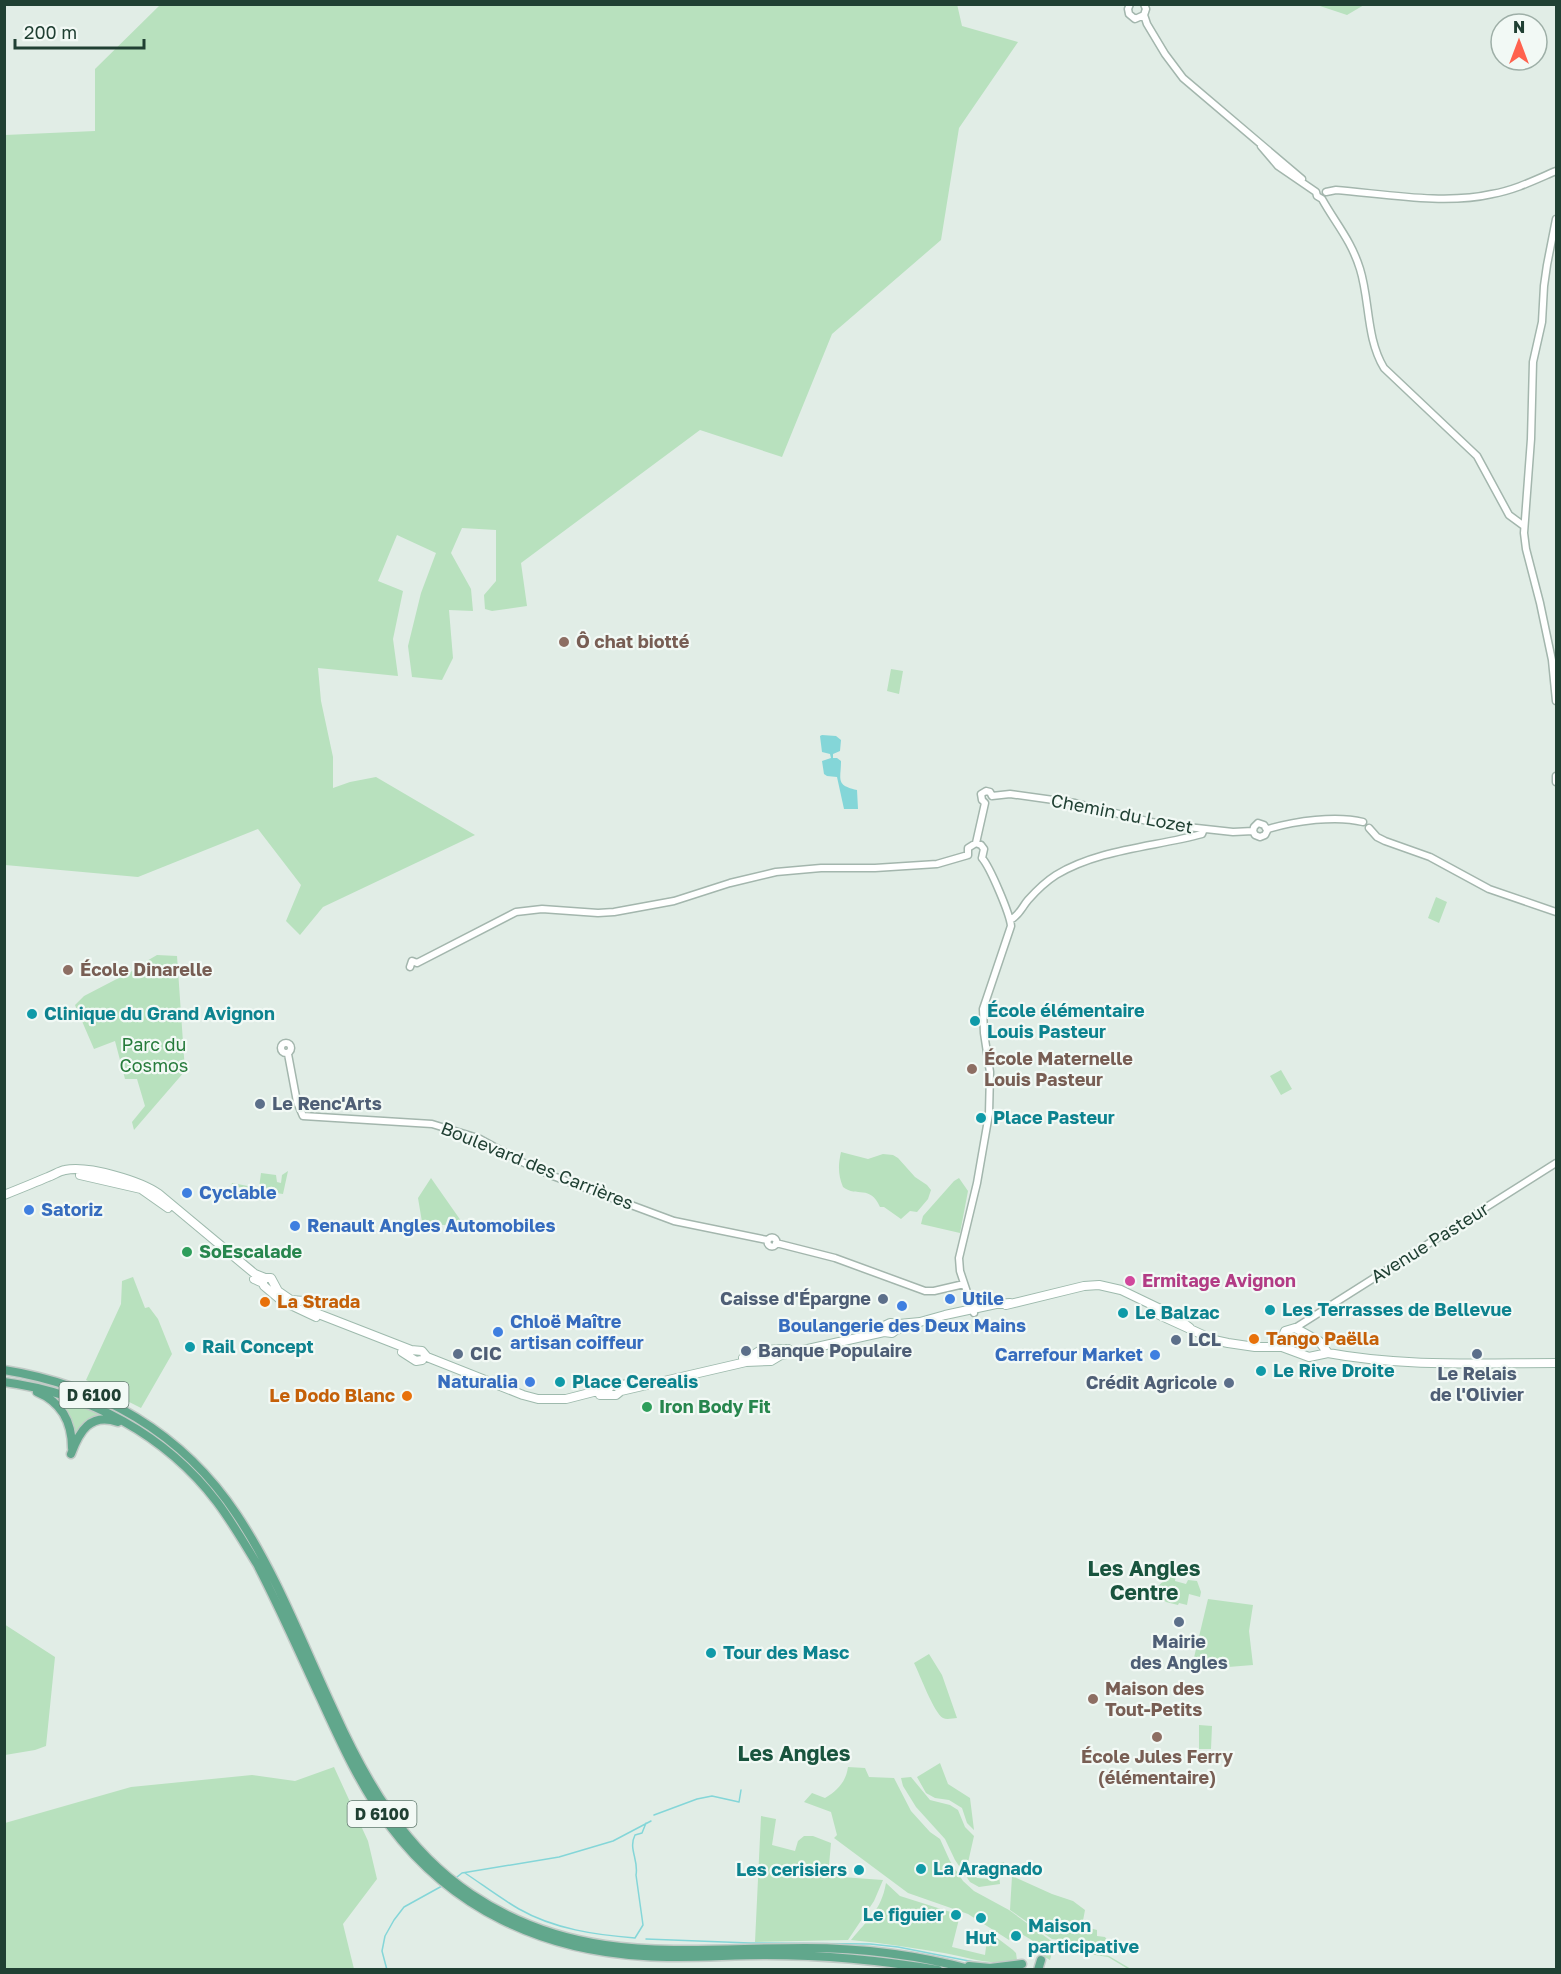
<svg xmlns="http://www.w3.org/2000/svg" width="1561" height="1974" font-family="'Golos Text',sans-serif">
<rect width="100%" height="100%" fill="#e1ede6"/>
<path fill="#b8e1be" d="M957,4l5,22 56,16 -59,86 -18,112 -109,94 -50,123 -82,-27 -179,133 6,43 -35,5 -7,-2 -1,-14 12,-14v-51l-34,-2 -11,25 20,36 2,22 -24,-1 4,48 -11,22 -30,-3 -4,-31 13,-53 15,-40 -39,-18 -19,46 25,10 -10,48 5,37 -80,-8 3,33 12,56v31l17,-6 26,-5 99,58 -152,72 -23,28 -14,-14 15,-36 -43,-56 -120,48 -133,-12v-730l90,-4v-62l65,-64z
M1317,5h47l-17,10z
M891,669l12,2 -4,23 -12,-3z
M1436,897l11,5 -8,21 -11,-5z
M157,955l20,1 8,115 -51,59 -2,-8 13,-16 -8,-27h-12l-10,-38 -21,8 -19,-44 9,-9 52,-27 2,7 7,-14z
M1281,1070l11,19 -11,6 -11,-19z
M841,1152l27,7 15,-5 10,1 5,3 17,19 12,8 4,5 -3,9 -11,13 -7,-1 -9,8 -17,-12h-4c-10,-23 -23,-9 -37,-20 -5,-12 -5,-22 -2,-35z
M288,1171l-5,23 -52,-8 1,-3 27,5 2,-15 15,2 1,7 4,1 1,-8z
M431,1178l35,50 -44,-6 -4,-24z
M959,1178l9,13 -8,42 -39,-9 2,-8 31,-35z
M133,1277l12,31 4,-1 9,12 14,35 -31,54 -55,-28 35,-76 1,-23z
M52,1394l59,23h-8l-29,22z
M1172,1573l4,1 -1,7 11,3 2,-4 9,1 4,11 -1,5 -11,-3 -2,11 -8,-2 -1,2 -12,-3 -12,-12z
M1208,1599l45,6 -4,26 4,34 -62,5z
M4,1624l51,33 -9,89 -11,4 -30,5z
M929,1654l13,21 15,43c-4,0 -10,2 -14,0 -9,-5 -23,-43 -29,-55z
M1199,1725l13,1 -1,23h-12z
M940,1763l8,21 22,14 4,32 -7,-7 -5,-15 -13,-8 -14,-2 -9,-5 -9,-16z
M334,1767l34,74 9,38 -34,45 11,45h-349v-146l126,-36 121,-12 43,6z
M848,1767l17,1 4,9 25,1 17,33 19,21 10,7 10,22 13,20 11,10 35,19 45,33 15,1 16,7 24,5 22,13h-3l-20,-12 -19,-3 -21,-9h-14l-4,15 -11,-6 4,-7 -28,-17 -6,10 -41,-26 -60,-21 -74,-55 3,-3 -6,-23 -27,-10 8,-9 13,5c12,-7 21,-16 23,-31z
M911,1777l19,23 20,5 8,5 7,17 9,9 -7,31 10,11 15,1 3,-15 9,-2 1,11 -6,2 1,9 -21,3 -9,-5 -15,-22 -10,-21 -29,-32 -13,-21 -2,-8z
M761,1816l15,3 -4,26 23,6 3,-10 6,-5h9l18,7 -3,33 55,4 -9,21 -26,39 -93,2z
M1012,1876l40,18 21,7 12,9 -3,16 15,4v6l8,1 7,10 2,-10 9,7 -12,9 -24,-5 -18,-7 -17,-2 -42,-29z
M886,1883l14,13 60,19 -8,32 33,8 3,-24 25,19 3,3 1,7c-29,6 -45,-2 -73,-7 -31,-5 -62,-10 -93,-13 17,-21 30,-29 35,-57z"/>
<path fill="#84d6d8" d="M822,735l14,1 5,4 -1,11 -7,3v4h4l4,3c0,19 -6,24 16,29l1,19h-14l-7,-32 -10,-1 -3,-2 -2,-13 9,-3 -1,-4 -8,-2 -2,-16z"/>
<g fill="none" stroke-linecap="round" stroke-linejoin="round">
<path stroke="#84d6d8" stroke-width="1.5" d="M654,1815l43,-16 15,-3 27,6 2,-12
M465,1873c18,12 35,25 54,36 35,20 77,26 116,29l8,-13 -7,-50c3,-15 -8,-26 -1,-40l7,-2 4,-10
M457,1877l5,-4 97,-16 54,-16 38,-20
M646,1939l104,4 120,1 28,3 76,15
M387,1970l-5,-19 3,-15 9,-16 10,-13 38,-21"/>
<defs>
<path id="tertiary" d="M1130,4l-2,5 1,5 6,5 9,-4 2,-6 -2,-5
M1144,15l3,9 18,30 18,24 119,101
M1261,146l17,20 38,26 1,4 5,3c14,25 29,41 38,70 10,32 6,69 24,99l93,88 32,59 15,11
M1326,192l10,-2c49,4 109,15 156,4 23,-4 43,-14 64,-23
M1556,219l-9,46 -3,21 -2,36 -9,40 -2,77 -7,94 2,16 14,54 12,57 4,41
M1556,776v6
M992,796l18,-2 65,9 76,19 18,3 64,7 20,-1
M1369,828l8,9 8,4 45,16 59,32 67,23
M1253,831l2,4 5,2 5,-2 3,-6c27,-8 68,-14 95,-7
M1253,831l1,-4 4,-4 6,2 3,5
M976,843l5,2 3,4 -2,9
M968,855v-7l8,-5 9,-40 -3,-3 -1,-6 5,-3 4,1 2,4
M1010,920c9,-4 12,-13 18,-20 8,-9 17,-18 28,-25 43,-26 98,-28 146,-41l2,-5
M410,967l2,-6 5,2 99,-51 26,-3 56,4 16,-1 60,-11 56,-18 46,-11 45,-4h54l62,-4 31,-9
M281 1048a5 5 0 1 1 10 0a5 5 0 1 1-10 0Z
M288,1054l9,48 6,14 129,8 46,14 44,24 31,14 121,45 93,19
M767.5 1242a4.5 4.5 0 1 1 9 0a4.5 4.5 0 1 1-9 0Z
M776,1243l59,15 90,33h9l30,-7
M974,1313l-14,-42 -1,-13 18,-75 12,-69 1,-42 -6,-39 -1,-24 28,-83c-1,-12 -21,-59 -29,-68
M1295,1328l261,-165"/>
<path id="secondary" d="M80,1175l61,14 27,19
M4,1195c15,-6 30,-12 44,-18 6,-2 11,-6 17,-7 23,-5 76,11 94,24l96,80 10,4h6l7,13 13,9 13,1 12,12 95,37 11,1 5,6 96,38 15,4h28l43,-11
M254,1279l9,4 1,3 18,15 34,16
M1006,1305l78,-19 15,-1 22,5 52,25 17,13
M1155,1313l59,27 14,3 27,4h27l27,10 19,-4
M876,1330l14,-7 9,1 21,-2 25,-7 51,-11 14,-1
M1275,1346l6,-6 4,-9 10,-3 24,13 9,12c74,14 153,10 228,10
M402,1352l14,9 6,-1
M743,1358l10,-3 8,-5 27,-1
M609,1388l4,-5 7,2 9,-1
M600,1395h16l5,-4 125,-29 25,-1 10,-6 103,-23 8,1 4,-3 24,-8"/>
<path id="primary" d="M4,1370c95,15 179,63 233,145 40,60 66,130 97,196 32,71 71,139 137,183 107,72 213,54 334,54 57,0 113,7 168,22
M4,1382c84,11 162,53 213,120 15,20 27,41 40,62 23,44 43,90 64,135 20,44 40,88 69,127 62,83 152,124 254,130 40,3 82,-1 122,-1 58,0 114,5 172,15
M37,1392c24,10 35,30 35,56
M71,1454c8,-22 19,-42 47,-32
M969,1966l21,2 32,-4
M1038,1970l3,-10"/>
</defs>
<use href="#tertiary" stroke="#a3b6ad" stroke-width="9"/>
<use href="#secondary" stroke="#9ebaad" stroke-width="10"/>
<use href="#primary" stroke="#c1cac6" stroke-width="11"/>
<use href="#tertiary" stroke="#fff" stroke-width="6"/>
<use href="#secondary" stroke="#fff" stroke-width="8"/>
<use href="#primary" stroke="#61a78c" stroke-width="8"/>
</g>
<g fill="#8d6e63" stroke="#f2f9f5" stroke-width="2">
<circle cx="564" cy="642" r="6"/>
<circle cx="68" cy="970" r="6"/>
<circle cx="972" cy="1069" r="6"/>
<circle cx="1093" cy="1699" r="6"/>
<circle cx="1157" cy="1737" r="6"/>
</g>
<g fill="#0f9aa8" stroke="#f2f9f5" stroke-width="2">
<circle cx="32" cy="1014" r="6"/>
<circle cx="975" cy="1021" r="6"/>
<circle cx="981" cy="1118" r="6"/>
<circle cx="1270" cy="1310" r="6"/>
<circle cx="1123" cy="1313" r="6"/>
<circle cx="190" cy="1347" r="6"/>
<circle cx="1261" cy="1371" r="6"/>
<circle cx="560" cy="1382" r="6"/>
<circle cx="711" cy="1653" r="6"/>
<circle cx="921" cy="1869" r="6"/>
<circle cx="859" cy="1870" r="6"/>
<circle cx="956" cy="1915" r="6"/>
<circle cx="981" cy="1918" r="6"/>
<circle cx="1016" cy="1936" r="6"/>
</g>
<g fill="#5c6f8a" stroke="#f2f9f5" stroke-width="2">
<circle cx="260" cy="1104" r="6"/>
<circle cx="883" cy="1299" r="6"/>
<circle cx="1176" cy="1340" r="6"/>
<circle cx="746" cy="1351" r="6"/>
<circle cx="458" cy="1354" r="6"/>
<circle cx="1477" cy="1354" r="6"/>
<circle cx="1229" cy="1383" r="6"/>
<circle cx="1179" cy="1622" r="6"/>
</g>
<g fill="#3f7fe0" stroke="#f2f9f5" stroke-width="2">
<circle cx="187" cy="1193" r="6"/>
<circle cx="29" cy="1210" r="6"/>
<circle cx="295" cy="1226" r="6"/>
<circle cx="950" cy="1299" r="6"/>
<circle cx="902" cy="1306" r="6"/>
<circle cx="498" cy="1332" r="6"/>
<circle cx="1155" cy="1355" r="6"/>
<circle cx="530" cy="1382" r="6"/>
</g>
<g fill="#2e9e5b" stroke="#f2f9f5" stroke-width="2">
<circle cx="187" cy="1252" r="6"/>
<circle cx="647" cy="1407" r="6"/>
</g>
<circle fill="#d1479c" stroke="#f2f9f5" stroke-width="2" cx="1130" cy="1281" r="6"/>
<g fill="#e8710a" stroke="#f2f9f5" stroke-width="2">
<circle cx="265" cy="1302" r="6"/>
<circle cx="1254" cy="1339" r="6"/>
<circle cx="407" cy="1396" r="6"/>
</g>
<g text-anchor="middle" stroke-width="4.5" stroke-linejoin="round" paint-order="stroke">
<g fill="#f2f9f5" stroke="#5f786d" stroke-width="1.5">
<rect x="59.5" y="1382" width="69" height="26" rx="4.5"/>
<rect x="347.5" y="1801" width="69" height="26" rx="4.5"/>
</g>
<g font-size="16" font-weight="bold" fill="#204033">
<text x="94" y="1401">D 6100</text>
<text x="382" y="1820">D 6100</text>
</g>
<g font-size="18" font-weight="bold" fill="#785e54" stroke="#f2f9f5" text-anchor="start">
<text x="576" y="648">Ô chat biotté</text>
<text x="80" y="976">École Dinarelle</text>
<text x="984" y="1065">École Maternelle<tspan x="984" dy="21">Louis Pasteur</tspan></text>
<text x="1105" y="1695">Maison des<tspan x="1105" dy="21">Tout-Petits</tspan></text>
<text x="1157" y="1763" text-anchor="middle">École Jules Ferry<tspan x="1157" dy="21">(élémentaire)</tspan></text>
</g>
<g font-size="18" fill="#204033" stroke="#f2f9f5">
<text transform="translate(1122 814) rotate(11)" y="6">Chemin du Lozet</text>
<text transform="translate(537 1166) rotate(22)" y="6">Boulevard des Carrières</text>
<text transform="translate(1430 1243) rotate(-32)" y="6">Avenue Pasteur</text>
</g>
<g font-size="18" font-weight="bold" fill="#0d838f" stroke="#f2f9f5" text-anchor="start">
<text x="987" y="1017">École élémentaire<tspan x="987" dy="21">Louis Pasteur</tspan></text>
<text x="44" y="1020">Clinique du Grand Avignon</text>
<text x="993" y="1124">Place Pasteur</text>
<text x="1282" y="1316">Les Terrasses de Bellevue</text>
<text x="1135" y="1319">Le Balzac</text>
<text x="202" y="1353">Rail Concept</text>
<text x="1273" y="1377">Le Rive Droite</text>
<text x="572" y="1388">Place Cerealis</text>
<text x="723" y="1659">Tour des Masc</text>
<text x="933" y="1875">La Aragnado</text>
<text x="847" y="1876" text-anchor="end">Les cerisiers</text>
<text x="944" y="1921" text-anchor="end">Le figuier</text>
<text x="1028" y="1932">Maison<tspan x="1028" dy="21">participative</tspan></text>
<text x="981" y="1944" text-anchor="middle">Hut</text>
</g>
<g font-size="18" fill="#267b3b" stroke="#f2f9f5">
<text x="154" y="1051">Parc du<tspan x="154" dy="21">Cosmos</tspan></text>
</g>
<g font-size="18" font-weight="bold" fill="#4e5e75" stroke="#f2f9f5" text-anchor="start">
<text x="272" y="1110">Le Renc'Arts</text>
<text x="871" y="1305" text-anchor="end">Caisse d'Épargne</text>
<text x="1188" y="1346">LCL</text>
<text x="758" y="1357">Banque Populaire</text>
<text x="470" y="1360">CIC</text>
<text x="1477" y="1380" text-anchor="middle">Le Relais<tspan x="1477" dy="21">de l'Olivier</tspan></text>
<text x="1217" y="1389" text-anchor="end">Crédit Agricole</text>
<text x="1179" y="1648" text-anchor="middle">Mairie<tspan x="1179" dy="21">des Angles</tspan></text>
</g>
<g font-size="18" font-weight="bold" fill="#366cbe" stroke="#f2f9f5" text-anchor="start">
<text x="199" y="1199">Cyclable</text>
<text x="41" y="1216">Satoriz</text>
<text x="307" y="1232">Renault Angles Automobiles</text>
<text x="962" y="1305">Utile</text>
<text x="510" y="1328">Chloë Maître<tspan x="510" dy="21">artisan coiffeur</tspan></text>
<text x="902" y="1332" text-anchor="middle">Boulangerie des Deux Mains</text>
<text x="1143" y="1361" text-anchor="end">Carrefour Market</text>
<text x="518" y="1388" text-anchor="end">Naturalia</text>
</g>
<g font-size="18" font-weight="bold" fill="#27864d" stroke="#f2f9f5" text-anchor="start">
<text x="199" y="1258">SoEscalade</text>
<text x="659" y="1413">Iron Body Fit</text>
</g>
<g font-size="18" font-weight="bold" fill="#b23c85" stroke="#f2f9f5" text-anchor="start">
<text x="1142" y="1287">Ermitage Avignon</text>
</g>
<g font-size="18" font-weight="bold" fill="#c56008" stroke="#f2f9f5" text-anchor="start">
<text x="277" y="1308">La Strada</text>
<text x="1266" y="1345">Tango Paëlla</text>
<text x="395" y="1402" text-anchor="end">Le Dodo Blanc</text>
</g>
<g font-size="21" font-weight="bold" fill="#19543e" stroke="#f2f9f5">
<text x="1144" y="1576">Les Angles<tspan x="1144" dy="24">Centre</tspan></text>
<text x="794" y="1761">Les Angles</text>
</g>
</g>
<rect width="1561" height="1974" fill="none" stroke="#204033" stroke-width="12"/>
<g transform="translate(1519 42)"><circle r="28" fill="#f2f9f5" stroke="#9eafa7" stroke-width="1.5"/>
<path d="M0-4.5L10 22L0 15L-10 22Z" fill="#ff624e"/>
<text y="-9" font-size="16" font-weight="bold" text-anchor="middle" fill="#204033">N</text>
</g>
<path d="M15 39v9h129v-9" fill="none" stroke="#204033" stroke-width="3"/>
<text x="24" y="39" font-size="18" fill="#204033" stroke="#f2f9f5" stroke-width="4.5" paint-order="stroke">200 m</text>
</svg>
